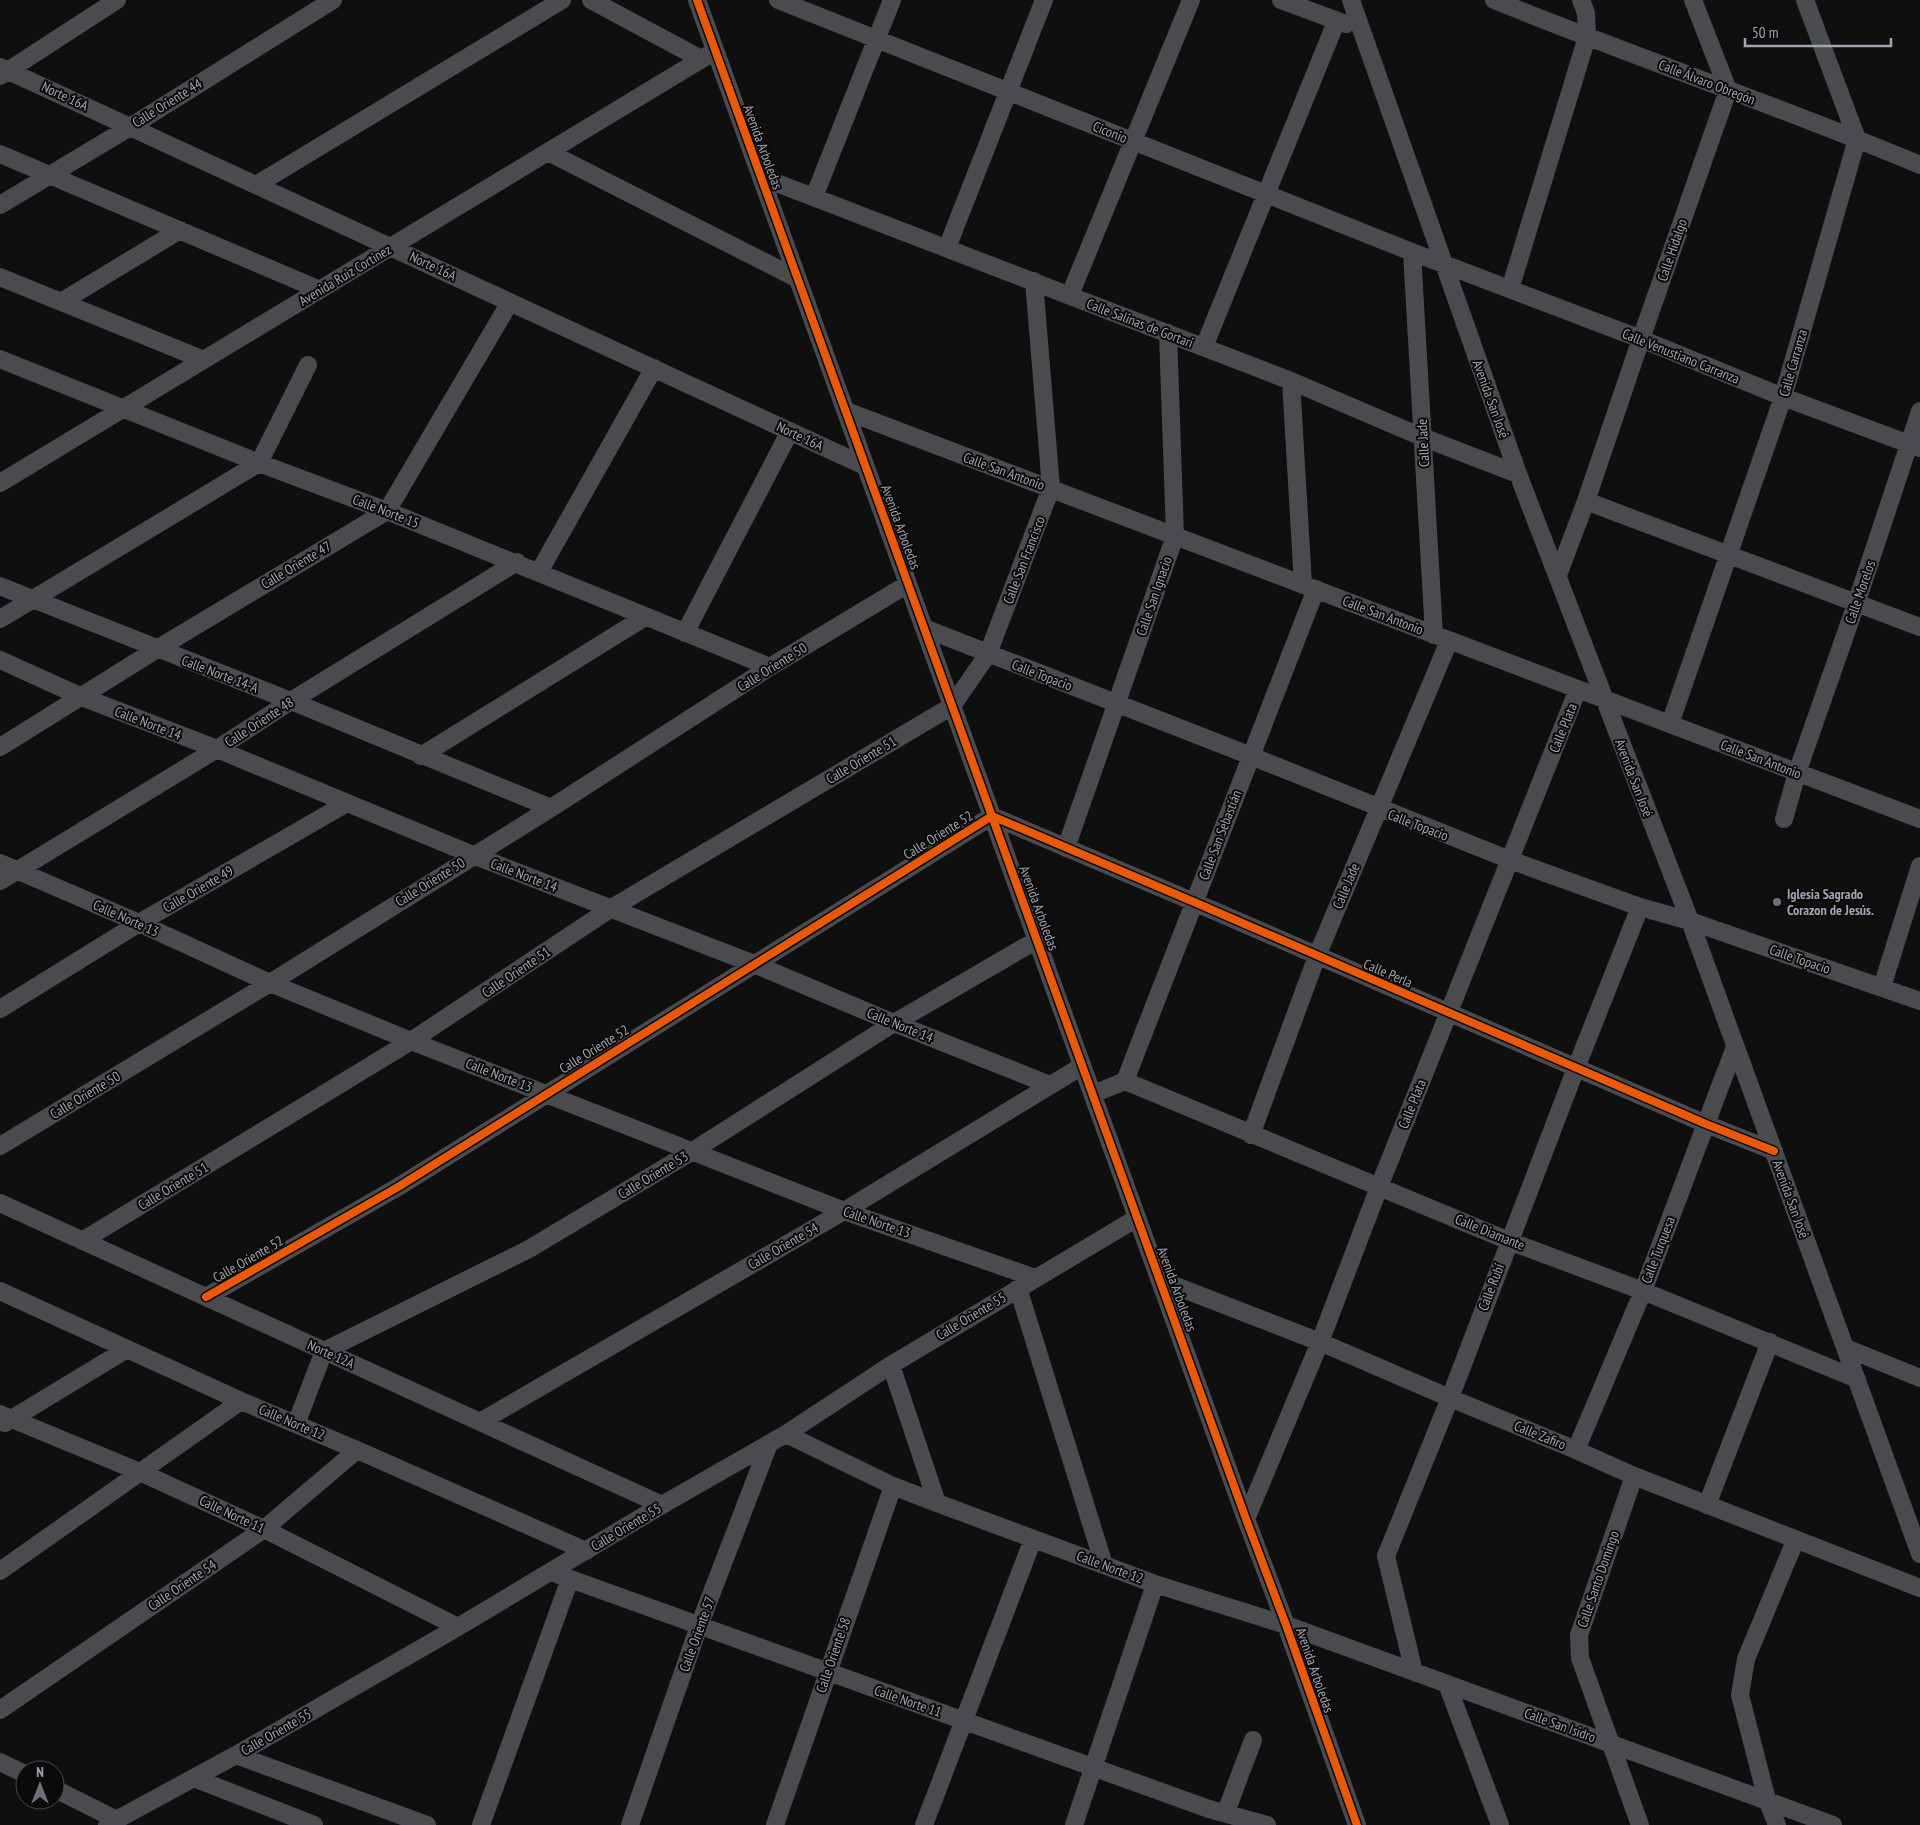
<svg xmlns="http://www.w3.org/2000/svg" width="1920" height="1825" font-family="'PT Sans Narrow',sans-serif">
<rect width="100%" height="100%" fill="#0f0f10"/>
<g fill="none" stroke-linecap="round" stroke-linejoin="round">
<path stroke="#4a4b4f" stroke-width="18" d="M591,0l110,59
M697,0l549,1519 40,106 71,200
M778,0l634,252 229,87 142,58 137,51
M1281,0l65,24
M1351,0l167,474 172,447 230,633
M1494,0c141,57 285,106 426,165
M0,67l865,399
M0,76l117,-76
M548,152l250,127
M0,154l320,136
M761,177l530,204 131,56 96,37
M256,185l306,-185
M814,197l78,-197
M0,205l130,-78 203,-127
M947,248l97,-248
M1412,252l22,383
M0,277l204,83
M1510,289l77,-252 -1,-24 -5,-13
M1070,295l121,-295
M61,302l119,-72
M1204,347l132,-325
M0,359l259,104 128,48 383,156
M1291,381l12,203
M846,411l1074,408
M0,483l715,-432
M1586,501l334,126
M539,572l115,-204
M1558,575l28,-74 55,-162 87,-249 -35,-90
M0,586l291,115 260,107
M0,619l259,-156 49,-98
M924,628l327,128 259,104 130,47 50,14 230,80
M685,633l105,-202
M0,660l82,37 135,52 256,106 281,109 140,59 156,62
M1670,724l113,-327 74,-258 -52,-139
M0,747l157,-98 230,-138 123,-209
M421,756l224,-139
M1784,819l13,-46 59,-169 64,-193
M1066,848l109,-312 -7,-203
M0,863l139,60 131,60 141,58 433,170 191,67
M0,881l217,-132 74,-48 226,-139
M1882,987l38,-121
M0,1009l139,-86 208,-120
M1125,1081l384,160 134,50 214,88
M1125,1081l191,-492
M1093,1094l32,-13
M1251,1135l66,-179 132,-315
M0,1146l270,-163 281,-175 219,-141 138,-83
M0,1203l662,302
M82,1241l329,-200 199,-132 342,-203 36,-52 63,-166 -17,-207
M1160,1280l160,62 130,56 126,52 58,26 286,112
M1018,1288l86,277
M0,1291l241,110 116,49 229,101
M206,1297l192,-110 594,-371 202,86 512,222 68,27
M1846,1348l74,30
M891,1365l46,138
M0,1414l140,58 124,57 194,98
M480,1422l364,-211 238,-145
M5,1423l122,-74
M296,1424l28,-73 205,-102 162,-97 203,-129 143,-83
M786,1434l107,52 44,17 218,81 131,41 547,200
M1576,1450l67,-159 92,-244
M1634,1476l-55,159 1,23 60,167
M1707,1505l63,-163
M1246,1519l74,-177 59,-155 199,-498
M0,1571l241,-170
M551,1572l658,237 58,16
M1414,1672l-28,-116 64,-158 126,-330 64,-161
M1447,1684l53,141
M0,1710l264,-181 93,-79
M236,1755l191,70
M0,1762l25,12
M194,1778l120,47
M55,1789l62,31
M1226,1812l27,-72
M107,1825l129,-70 222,-128 204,-122 124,-71 105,-69 246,-147
M481,1825l89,-246
M630,1825l69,-199 70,-182
M775,1825l118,-339
M924,1825l109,-286
M1074,1825l81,-241
M1777,1825l-10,-25 -27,-105 6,-36 49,-118"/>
<defs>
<path id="cycleway" d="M697,0l549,1519 40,106 71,200
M206,1297l192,-110 594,-371 202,86 512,222 68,27"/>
</defs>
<use href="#cycleway" stroke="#0a0a0b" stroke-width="11"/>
<use href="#cycleway" stroke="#e8590c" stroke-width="8"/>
</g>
<circle fill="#6e7079" stroke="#0a0a0b" stroke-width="2" cx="1777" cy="902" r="5"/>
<g text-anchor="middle" stroke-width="4" stroke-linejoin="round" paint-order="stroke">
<g font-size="14" fill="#a1a5b1" stroke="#0a0a0b">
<text transform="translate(1707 82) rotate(21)" y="5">Calle Álvaro Obregón</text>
<text transform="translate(65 96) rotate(25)" y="5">Norte 16A</text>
<text transform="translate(167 103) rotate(-32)" y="5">Calle Oriente 44</text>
<text transform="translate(1110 132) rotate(22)" y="5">Ciconio</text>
<text transform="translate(763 147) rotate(70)" y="5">Avenida Arboledas</text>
<text transform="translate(1672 250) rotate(-71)" y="5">Calle Hidalgo</text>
<text transform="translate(433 266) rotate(25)" y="5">Norte 16A</text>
<text transform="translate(345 275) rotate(-31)" y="5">Avenida Ruiz Cortinez</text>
<text transform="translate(1140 323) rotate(21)" y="5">Calle Salinas de Gortari</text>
<text transform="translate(1681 356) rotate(22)" y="5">Calle Venustiano Carranza</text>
<text transform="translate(1793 363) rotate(-74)" y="5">Calle Carranza</text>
<text transform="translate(1491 399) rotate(70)" y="5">Avenida San José</text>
<text transform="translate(800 436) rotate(25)" y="5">Norte 16A</text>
<text transform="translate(1423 443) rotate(-93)" y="5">Calle Jade</text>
<text transform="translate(1004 471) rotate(20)" y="5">Calle San Antonio</text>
<text transform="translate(386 511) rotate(21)" y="5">Calle Norte 15</text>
<text transform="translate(901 527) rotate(70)" y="5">Avenida Arboledas</text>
<text transform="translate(1024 560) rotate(-69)" y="5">Calle San Francisco</text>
<text transform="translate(296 565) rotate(-31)" y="5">Calle Oriente 47</text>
<text transform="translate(1860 592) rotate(-71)" y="5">Calle Morelos</text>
<text transform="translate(1154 596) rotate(-71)" y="5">Calle San Ignacio</text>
<text transform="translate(1383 615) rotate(21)" y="5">Calle San Antonio</text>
<text transform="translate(772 667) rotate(-32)" y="5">Calle Oriente 50</text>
<text transform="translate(220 674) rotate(21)" y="5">Calle Norte 14-A</text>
<text transform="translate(1042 675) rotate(21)" y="5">Calle Topacio</text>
<text transform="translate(259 722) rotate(-33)" y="5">Calle Oriente 48</text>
<text transform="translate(148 723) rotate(21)" y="5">Calle Norte 14</text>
<text transform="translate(1563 728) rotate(-68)" y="5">Calle Plata</text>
<text transform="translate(1761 759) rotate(21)" y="5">Calle San Antonio</text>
<text transform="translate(861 760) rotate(-31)" y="5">Calle Oriente 51</text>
<text transform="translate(1634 778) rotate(69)" y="5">Avenida San José</text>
<text transform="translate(1418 825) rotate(21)" y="5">Calle Topacio</text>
<text transform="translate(938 835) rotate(-32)" y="5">Calle Oriente 52</text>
<text transform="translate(1220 835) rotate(-69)" y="5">Calle San Sebastián</text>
<text transform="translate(524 875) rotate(21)" y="5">Calle Norte 14</text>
<text transform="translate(430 882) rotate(-32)" y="5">Calle Oriente 50</text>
<text transform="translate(1346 886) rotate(-67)" y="5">Calle Jade</text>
<text transform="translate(198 889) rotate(-30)" y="5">Calle Oriente 49</text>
<text transform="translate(1039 908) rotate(70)" y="5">Avenida Arboledas</text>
<text transform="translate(126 918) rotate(24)" y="5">Calle Norte 13</text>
<text transform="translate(1800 959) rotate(19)" y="5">Calle Topacio</text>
<text transform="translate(516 972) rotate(-34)" y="5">Calle Oriente 51</text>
<text transform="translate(1388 973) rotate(23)" y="5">Calle Perla</text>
<text transform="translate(900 1025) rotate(22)" y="5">Calle Norte 14</text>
<text transform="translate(594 1049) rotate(-32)" y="5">Calle Oriente 52</text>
<text transform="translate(499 1075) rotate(21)" y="5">Calle Norte 13</text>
<text transform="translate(85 1095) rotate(-31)" y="5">Calle Oriente 50</text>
<text transform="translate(1412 1104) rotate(-68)" y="5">Calle Plata</text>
<text transform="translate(653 1175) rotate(-31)" y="5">Calle Oriente 53</text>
<text transform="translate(173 1186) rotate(-31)" y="5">Calle Oriente 51</text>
<text transform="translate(1791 1199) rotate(70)" y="5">Avenida San José</text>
<text transform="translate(877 1222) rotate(19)" y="5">Calle Norte 13</text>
<text transform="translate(1490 1232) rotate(22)" y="5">Calle Diamante</text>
<text transform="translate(783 1246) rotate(-30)" y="5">Calle Oriente 54</text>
<text transform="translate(1658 1250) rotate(-69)" y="5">Calle Turquesa</text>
<text transform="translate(248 1259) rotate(-30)" y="5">Calle Oriente 52</text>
<text transform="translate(1491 1287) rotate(-69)" y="5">Calle Rubí</text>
<text transform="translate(1177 1289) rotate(70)" y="5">Avenida Arboledas</text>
<text transform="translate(971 1316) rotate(-31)" y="5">Calle Oriente 55</text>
<text transform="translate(331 1354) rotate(24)" y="5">Norte 12A</text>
<text transform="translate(292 1422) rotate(23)" y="5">Calle Norte 12</text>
<text transform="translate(1540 1435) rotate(22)" y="5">Calle Zafiro</text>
<text transform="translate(232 1514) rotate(25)" y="5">Calle Norte 11</text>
<text transform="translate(626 1527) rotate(-31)" y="5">Calle Oriente 55</text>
<text transform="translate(1110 1567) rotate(20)" y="5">Calle Norte 12</text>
<text transform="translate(1598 1579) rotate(-71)" y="5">Calle Santo Domingo</text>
<text transform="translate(182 1585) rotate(-34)" y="5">Calle Oriente 54</text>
<text transform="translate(697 1634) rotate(-70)" y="5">Calle Oriente 57</text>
<text transform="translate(833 1655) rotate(-71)" y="5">Calle Oriente 58</text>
<text transform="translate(1315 1670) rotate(71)" y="5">Avenida Arboledas</text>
<text transform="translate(908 1701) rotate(19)" y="5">Calle Norte 11</text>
<text transform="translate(1560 1725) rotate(20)" y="5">Calle San Isidro</text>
<text transform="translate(276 1732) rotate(-30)" y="5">Calle Oriente 55</text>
</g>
<g font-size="14" font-weight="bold" fill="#a1a5b1" stroke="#0a0a0b" text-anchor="start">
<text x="1787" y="899">Iglesia Sagrado<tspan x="1787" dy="16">Corazon de Jesús.</tspan></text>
</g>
</g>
<g transform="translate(40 1785)"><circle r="24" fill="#0a0a0b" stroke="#46484d"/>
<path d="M0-4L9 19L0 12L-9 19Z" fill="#6e7079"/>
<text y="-8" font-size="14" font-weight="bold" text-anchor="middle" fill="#a1a5b1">N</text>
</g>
<path d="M1745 38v8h146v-8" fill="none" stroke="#a1a5b1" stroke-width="2.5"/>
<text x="1752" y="38" font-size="15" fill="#a1a5b1" stroke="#0a0a0b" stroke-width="4" paint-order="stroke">50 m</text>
</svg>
